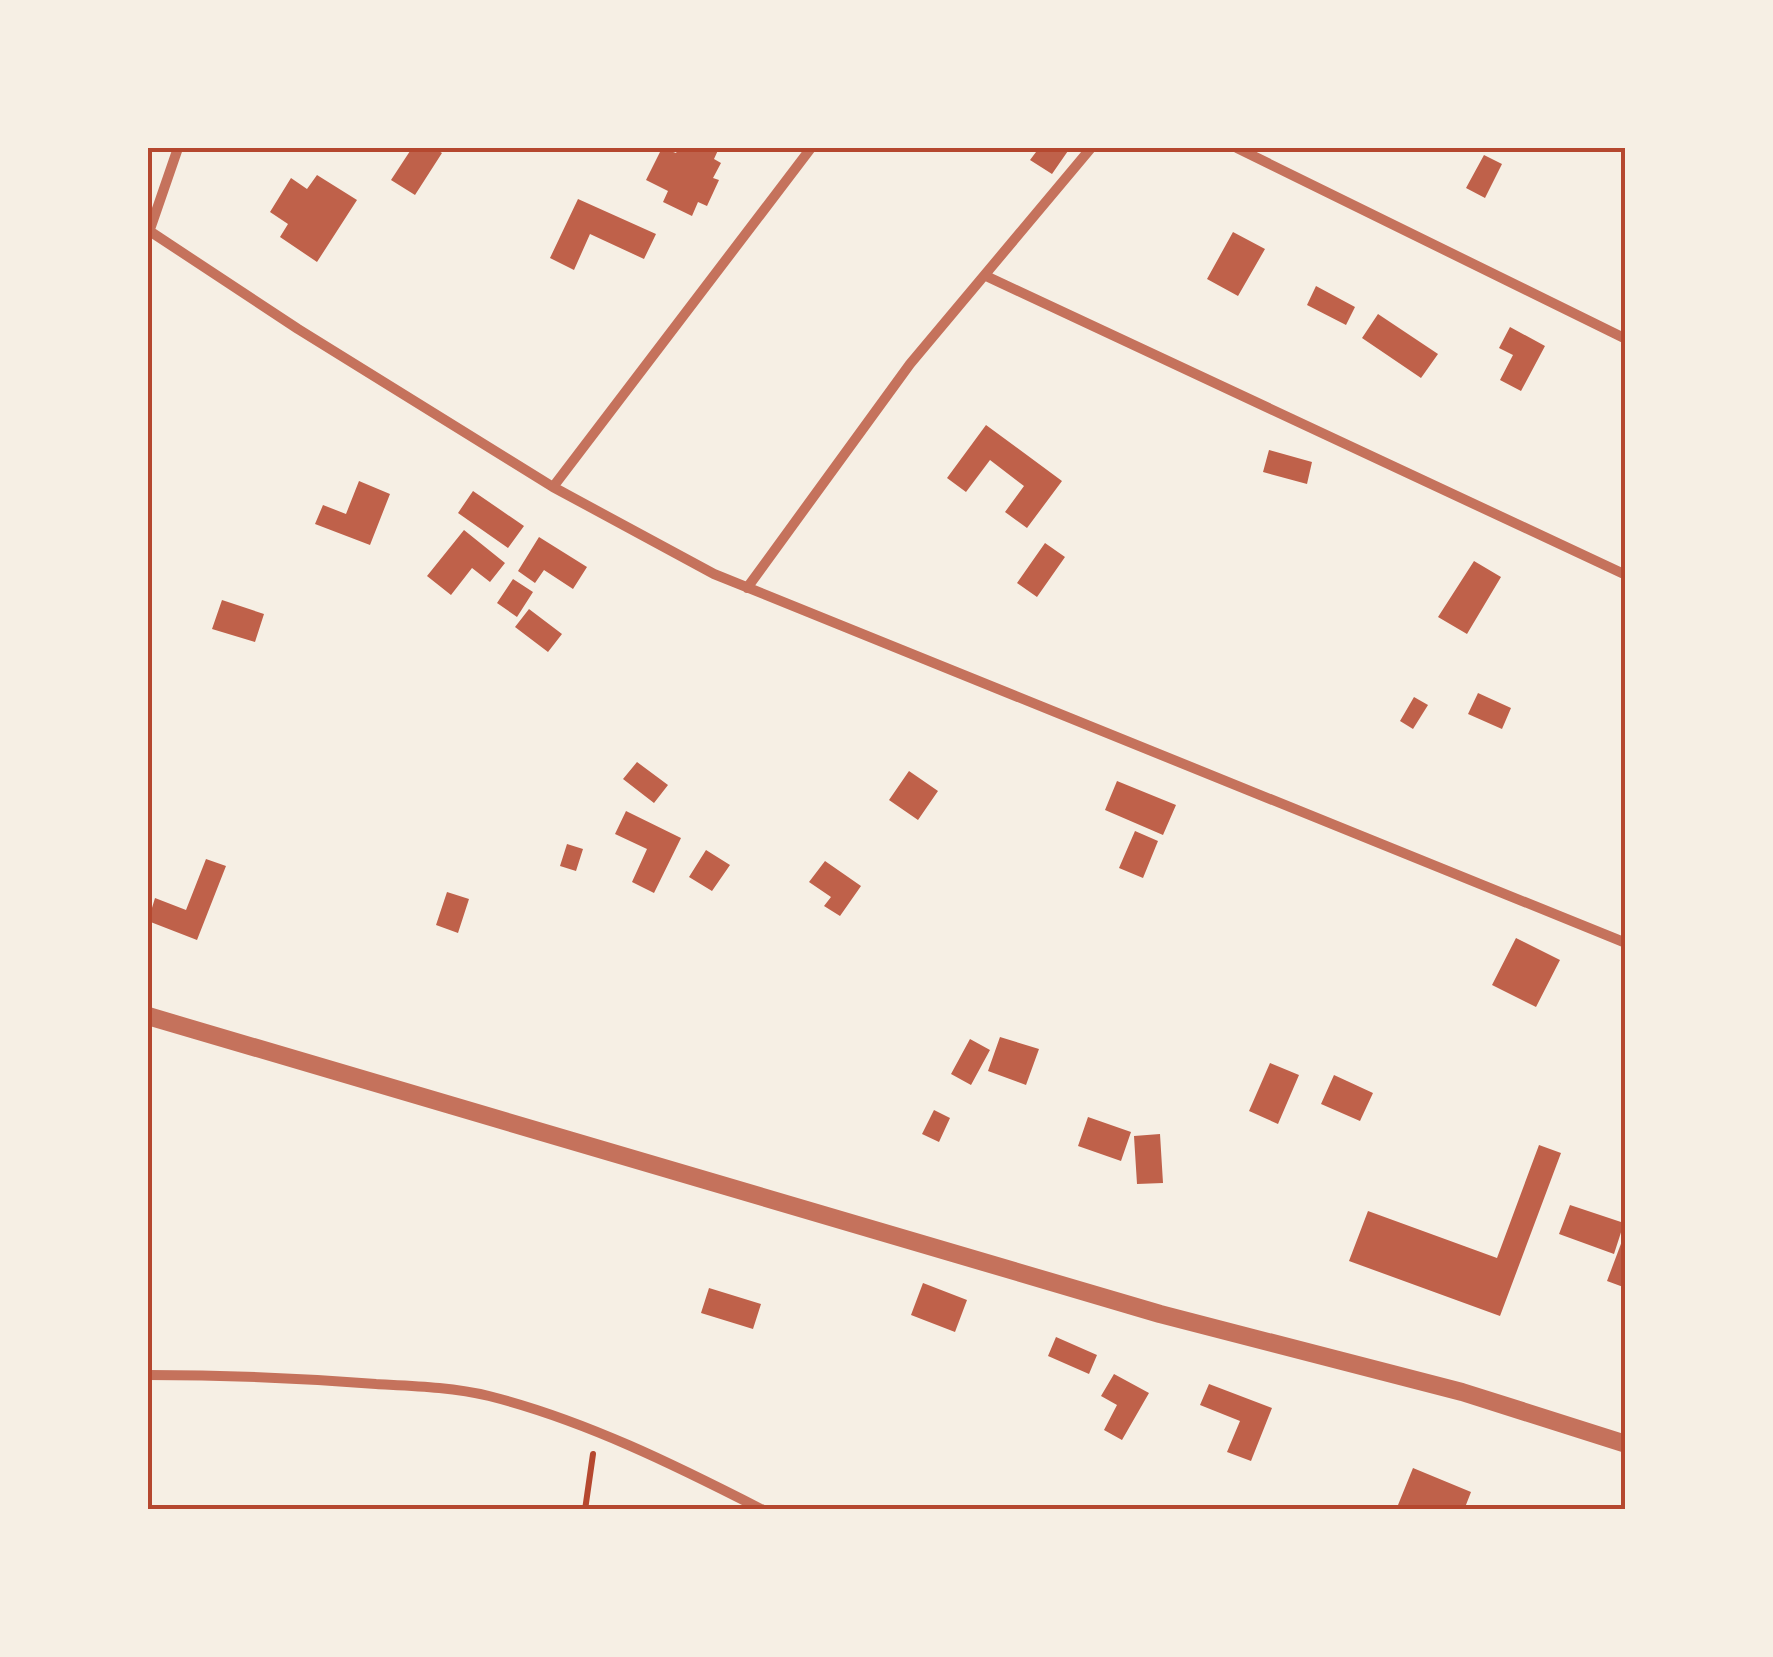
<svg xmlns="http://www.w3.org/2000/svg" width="1773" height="1657" font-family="'Sofia Sans Condensed',sans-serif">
<rect width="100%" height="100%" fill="#f6efe4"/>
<path fill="#bf614a" d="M412,148h22l8,5 -27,42 -24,-15z
M662,148l14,5 3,-5h40l-5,11 7,4 -8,15 6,2 -12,26 -9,-4 -6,14 -29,-14 5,-11 -22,-11z
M1039,148h31l-18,26 -22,-14z
M1484,155l18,9 -17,34 -19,-10z
M317,175l40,25 -40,62 -37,-25 8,-13 -18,-12 21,-34 16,11z
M578,199l78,35 -12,25 -54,-25 -16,36 -24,-12z
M1233,232l32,17 -27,47 -31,-17z
M1316,286l39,21 -9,18 -39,-20z
M1378,314l60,40 -17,24 -59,-40z
M1510,327l35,19 -24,45 -21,-11 13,-25 -14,-7z
M986,425l76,56 -35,47 -22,-16 19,-26 -34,-26 -24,32 -19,-14z
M1269,450l43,12 -5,22 -44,-12z
M359,481l31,13 -20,51 -55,-21 8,-19 23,9z
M473,491l51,35 -16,22 -50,-35z
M464,530l41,33 -15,19 -18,-14 -21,27 -24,-19z
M539,537l48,30 -14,22 -29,-19 -9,13 -17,-12z
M1045,543l20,14 -28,40 -20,-14z
M1474,561l27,16 -34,57 -29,-17z
M513,579l20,13 -16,25 -20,-14z
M222,600l42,14 -9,28 -43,-13z
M529,609l33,25 -14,18 -33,-25z
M1478,693l33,15 -9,21 -34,-15z
M1414,697l14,8 -15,24 -13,-8z
M637,762l31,23 -14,18 -31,-24z
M909,771l29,20 -20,29 -29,-20z
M1117,781l59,24 -13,30 -58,-25z
M626,811l55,27 -27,55 -22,-11 15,-33 -32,-15z
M1135,831l23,10 -15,37 -24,-10z
M567,844l16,5 -7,22 -16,-5z
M706,850l24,15 -18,26 -23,-14z
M206,859l20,7 -29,74 -49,-19 7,-23 31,12z
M825,861l36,25 -21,30 -16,-10 7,-9 -22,-15z
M447,892l22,7 -11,34 -22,-8z
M1516,938l44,22 -24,47 -44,-22z
M1000,1037l39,12 -13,36 -38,-14z
M970,1039l20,11 -19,35 -20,-11z
M1270,1063l29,12 -21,49 -29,-13z
M1334,1075l39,18 -13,28 -39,-17z
M934,1110l16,8 -11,24 -17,-8z
M1088,1117l43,15 -10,29 -43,-15z
M1160,1134l3,49 -26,1 -3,-48z
M1539,1145l22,8 -61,163 -151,-55 19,-50 129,47z
M1570,1205l54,18 -10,31 -55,-20z
M1625,1233h1v55l-19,-7z
M923,1283l44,17 -12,32 -44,-17z
M709,1288l52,16 -8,25 -52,-16z
M1056,1337l41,18 -8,19 -41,-18z
M1114,1374l35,19 -27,47 -18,-10 13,-25 -16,-9z
M1209,1384l63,24 -21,53 -24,-9 13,-31 -40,-16z
M1413,1468l58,24 -7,18h-55l-11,-5z"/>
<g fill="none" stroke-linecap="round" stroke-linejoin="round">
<path stroke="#b5482f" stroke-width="6" d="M585,1510l8,-56"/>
<path stroke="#c5725c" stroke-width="10" d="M1237,148l389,191
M148,230l150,99 255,158 161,87 912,369
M148,235l30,-87
M986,276l640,299
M553,487l258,-339
M747,588l163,-224 181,-216
M148,1375c76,0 151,3 228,9 37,2 76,3 113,12 95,24 186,69 274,114"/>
<path stroke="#c5725c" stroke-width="18" d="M148,1016l1012,298 302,78 164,52"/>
</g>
<rect width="1773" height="1657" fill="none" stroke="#f6efe4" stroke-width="300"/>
<rect x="150" y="150" width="1473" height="1357" fill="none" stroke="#b5482f" stroke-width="4"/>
</svg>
